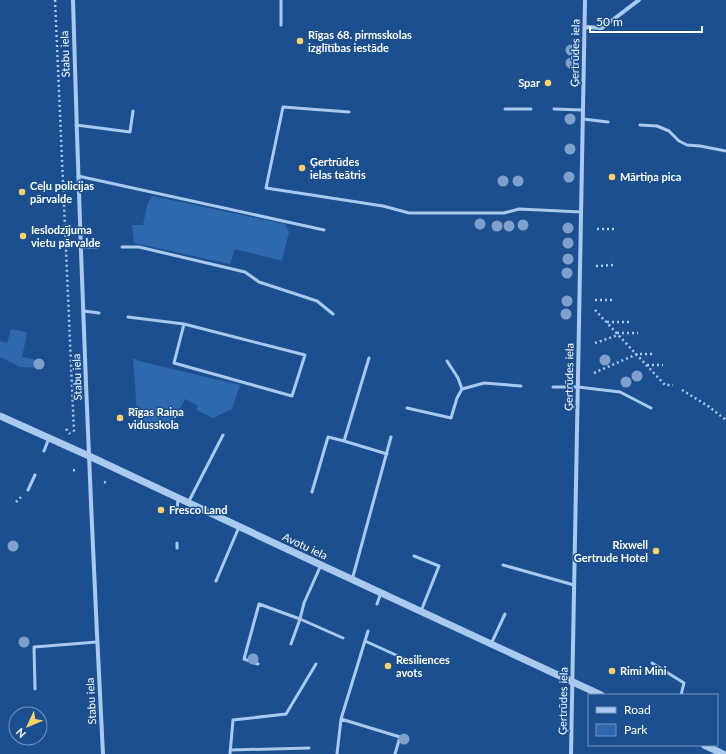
<svg xmlns="http://www.w3.org/2000/svg" width="726" height="754" font-family="Lato,sans-serif">
<rect width="100%" height="100%" fill="#1b4f8f"/>
<path fill="#2e69ad" d="M152,196l133,28 4,8 -7,29 -47,-12 -5,15 -96,-21 -2,-18h11l4,-20z
M11,329l15,3 1,2 -5,23 19,4 1,7 -22,-1 -20,-10v-16l7,2z
M133,358l6,3 101,24 -8,24 -19,9 -17,-8 2,-4 -13,-7 -15,29 -32,-1z"/>
<g fill="none" stroke-linecap="round" stroke-linejoin="round">
<path stroke="#a9c9ee" stroke-width="2.5" stroke-dasharray="2 3" stroke-linecap="butt" d="M55,0l19,432
M597,229h19
M596,266l19,-1
M595,300h20
M595,310l70,75h8
M607,322h22
M617,333h21
M595,343l23,-8
M647,365h16
M594,373l43,-19h17
M682,390l26,16 18,14
M66,429l4,5
M73,470l4,1
M104,482l3,1
M16,502l7,-7"/>
<path stroke="#a9c9ee" stroke-width="3" d="M281,25v-25
M505,109h26
M554,109l29,1
M349,112l-66,-5 -17,81 117,18 26,7h95l15,-4 62,3
M583,119l25,3
M76,125l54,7 3,-21
M640,125l17,1 12,5 10,10 8,4 13,1 26,5
M78,176l246,54
M81,247h16
M122,247h17l106,25 14,10 58,19 16,13
M84,311l15,2
M128,317l56,7 121,31 -13,41 -118,-33 10,-39
M369,358l-25,83 43,13
M447,361l11,17 4,11
M553,387h25l42,5 31,16
M407,408l44,10 6,-20 5,-9 22,-6 37,3
M44,451l5,-13
M28,490l7,-15
M312,492l16,-55 16,4
M188,503l35,-68
M177,512l1,-14
M177,548v-5
M414,556l25,10 -18,45
M503,565l71,20
M352,580l39,-143
M216,581l23,-54
M377,604l4,-11
M368,631l-27,88 59,18 -5,17
M365,641l44,20
M291,644l9,-25 4,-16 17,-38
M491,644l14,-30
M652,663l32,20 -3,12
M258,664l-14,-5 15,-55 41,15 43,19
M35,689l-1,-42 63,-5
M230,750l79,-2
M230,754l3,-34 53,-6 30,-50
M337,754l4,-35"/>
<path stroke="#a9c9ee" stroke-width="4" d="M73,0c7,251 17,503 30,754
M585,27l17,1 37,-28
M571,754l14,-754"/>
<path stroke="#a9c9ee" stroke-width="7" d="M0,416l89,40 232,109 280,130
M704,745l19,9"/>
</g>
<g fill="#7ea0ca">
<circle cx="571" cy="50" r="5.5"/>
<circle cx="571" cy="63" r="5.5"/>
<circle cx="570" cy="119" r="5.5"/>
<circle cx="570" cy="149" r="5.5"/>
<circle cx="569" cy="177" r="5.5"/>
<circle cx="503" cy="181" r="5.5"/>
<circle cx="518" cy="181" r="5.5"/>
<circle cx="480" cy="224" r="5.5"/>
<circle cx="523" cy="225" r="5.5"/>
<circle cx="497" cy="226" r="5.5"/>
<circle cx="509" cy="226" r="5.5"/>
<circle cx="568" cy="228" r="5.5"/>
<circle cx="568" cy="243" r="5.5"/>
<circle cx="568" cy="259" r="5.5"/>
<circle cx="567" cy="273" r="5.5"/>
<circle cx="567" cy="301" r="5.5"/>
<circle cx="566" cy="314" r="5.5"/>
<circle cx="605" cy="360" r="5.5"/>
<circle cx="39" cy="364" r="5.5"/>
<circle cx="637" cy="376" r="5.5"/>
<circle cx="626" cy="382" r="5.5"/>
<circle cx="13" cy="546" r="5.5"/>
<circle cx="24" cy="642" r="5.5"/>
<circle cx="253" cy="659" r="5.5"/>
<circle cx="404" cy="739" r="5.5"/>
</g>
<g fill="#ffd166" stroke="#1b4f8f" stroke-width="1.5">
<circle cx="300" cy="41" r="4"/>
<circle cx="548" cy="83" r="4"/>
<circle cx="302" cy="168" r="4"/>
<circle cx="612" cy="177" r="4"/>
<circle cx="22" cy="192" r="4"/>
<circle cx="23" cy="236" r="4"/>
<circle cx="120" cy="418" r="4"/>
<circle cx="161" cy="510" r="4"/>
<circle cx="656" cy="551" r="4"/>
<circle cx="388" cy="666" r="4"/>
<circle cx="612" cy="671" r="4"/>
</g>
<g text-anchor="middle" stroke-width="3" stroke-linejoin="round" paint-order="stroke">
<g font-size="11" font-weight="bold" fill="#fff" stroke="#1b4f8f" text-anchor="start">
<text x="308" y="39">Rīgas 68. pirmsskolas<tspan x="308" dy="13">izglītības iestāde</tspan></text>
<text x="540" y="87" text-anchor="end">Spar</text>
<text x="310" y="166">Ģertrūdes<tspan x="310" dy="13">ielas teātris</tspan></text>
<text x="620" y="181">Mārtiņa pica</text>
<text x="30" y="190">Ceļu policijas<tspan x="30" dy="13">pārvalde</tspan></text>
<text x="31" y="234">Ieslodzījuma<tspan x="31" dy="13">vietu pārvalde</tspan></text>
<text x="128" y="416">Rīgas Raiņa<tspan x="128" dy="13">vidusskola</tspan></text>
<text x="169" y="514">Fresco Land</text>
<text x="648" y="549" text-anchor="end">Rixwell<tspan x="648" dy="13">Gertrude Hotel</tspan></text>
<text x="396" y="664">Resiliences<tspan x="396" dy="13">avots</tspan></text>
<text x="620" y="675">Rimi Mini</text>
</g>
<g font-size="11" fill="#fff" stroke="#1b4f8f">
<text transform="translate(575 53) rotate(-89)" y="4">Ģertrūdes iela</text>
<text transform="translate(65 54) rotate(-92)" y="4">Stabu iela</text>
<text transform="translate(77 377) rotate(-92)" y="4">Stabu iela</text>
<text transform="translate(569 377) rotate(-89)" y="4">Ģertrūdes iela</text>
<text transform="translate(305 546) rotate(25)" y="4">Avotu iela</text>
<text transform="translate(91 701) rotate(-93)" y="4">Stabu iela</text>
<text transform="translate(563 701) rotate(-89)" y="4">Ģertrūdes iela</text>
</g>
</g>
<rect x="588" y="694" width="130" height="52" fill="#1b4f8f" stroke="#7695bc"/>
<rect x="596" y="707" width="20" height="6" fill="#a9c9ee" stroke="#7695bc"/>
<text x="624" y="714" font-size="12" fill="#ffffff">Road</text>
<rect x="596" y="724" width="20" height="12" fill="#2e69ad" stroke="#7695bc"/>
<text x="624" y="734" font-size="12" fill="#ffffff">Park</text>
<g transform="translate(28 726) rotate(226)"><circle r="19" fill="#1b4f8f" stroke="#7695bc"/>
<path d="M0-3L7 15L0 10L-7 15Z" fill="#ffd166"/>
<text y="-6" font-size="11" font-weight="bold" text-anchor="middle" fill="#ffffff">N</text>
</g>
<path d="M590 26v6h112v-6" fill="none" stroke="#ffffff" stroke-width="2"/>
<text x="596" y="26" font-size="12" fill="#ffffff" stroke="#1b4f8f" stroke-width="3" paint-order="stroke">50 m</text>
</svg>
